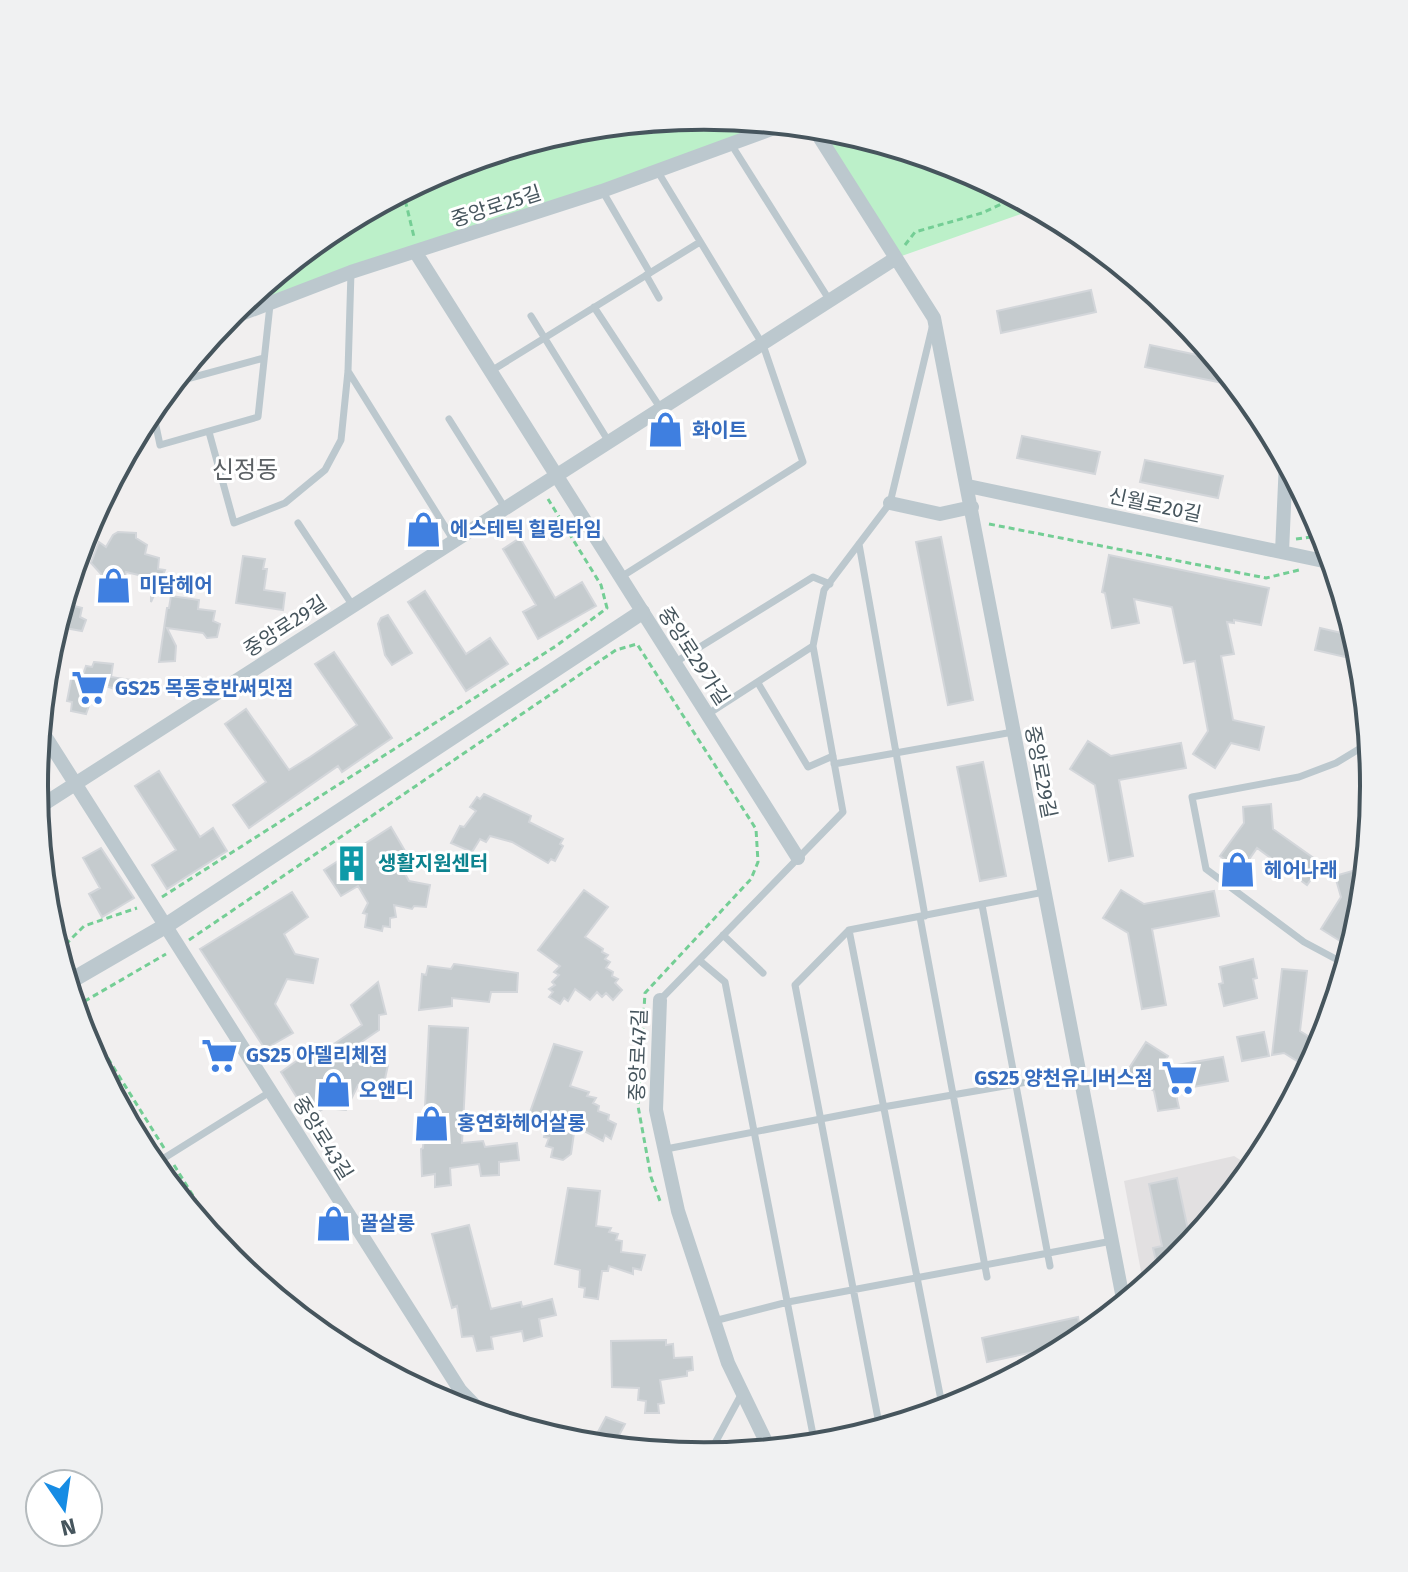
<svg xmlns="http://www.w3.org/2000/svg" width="1408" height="1572" font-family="'Fira Sans','Noto Sans KR',sans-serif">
<rect width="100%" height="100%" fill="#f1efef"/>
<path fill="#e2e0e1" d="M1234,1156l19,12 -76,92 -33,27 -20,-106z"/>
<path fill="#bcf0c9" d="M704,116l81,8 -554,188 101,-83 116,-62 126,-38z
M813,127l22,2 126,38 77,41 -142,50z"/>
<path fill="#c5cbce" stroke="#d3d6da" stroke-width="2" d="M1091,290l5,22 -95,21 -4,-22z
M1150,345l66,14 10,12 -3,12 -78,-16z
M1022,436l78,16 -5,22 -78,-16z
M1145,460l78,16 -5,22 -78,-16z
M118,532l18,1v5l11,7 -2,9 14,4 -1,11 7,1 -14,32v-24l-25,-6 -8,29 -14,-3 2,-7 -8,-2 4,-14 -11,-12 8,-21 7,5 7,-12z
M941,537l32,163 -25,5 -32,-163z
M520,538l35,60 27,-16 14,24 -58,33 -15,-27 13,-7 -33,-56z
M1109,555l160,33 -8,37 -27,-5v3l-7,-1 7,32 -13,2 12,64 31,7 -5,23 -28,-7 -16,25 -22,-14 15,-23 -13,-70 -11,2 -12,-56 -38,-8 5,24 -27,5 -7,-35 -3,-1z
M243,556l22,3 -2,10h4l-3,21 21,3 -2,17 -47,-7z
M425,591l41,63 24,-16 18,26 -42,27 -58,-89z
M171,596l28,4 -1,9 17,2 -2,10 7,3 -3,13 -10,1 -4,-5 -36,-5 9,18 -1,15 -16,1 8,-54h2z
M63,603l19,5 -2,9 6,3 -4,11 -23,-4 2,-7 -3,-1z
M388,615l24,38 -20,12 -7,-10 -7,-31 3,-6z
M1320,628l35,8 7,25 -47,-11z
M334,652l58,86 -50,34 -4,-6 -89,62 -16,-23 33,-23 -41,-58 21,-15 43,61 21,-13 47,-32 -42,-61z
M94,662l19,2 -2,13 20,3 -5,12 -21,-6 -7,17 -7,-3 -5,14 -15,-3 1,-9 -5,-1 5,-26h11l3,-9 6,1z
M1088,741l23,15 70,-13 5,25 -67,12 14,76 -24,5 -14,-76 -25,-16z
M983,762l23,114 -26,5 -23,-114z
M159,771l41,66 13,-9 14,23 -60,38 -15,-24 24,-15 -41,-64z
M484,794l47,22 -2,6 34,17 -3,5 3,2 -8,15 -4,-2 -3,4 -36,-21 -22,-6 -4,6 -6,-3 -8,13 -21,-9 9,-17 4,1 12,-16 -6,-4 7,-10 3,2z
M1271,804l2,25 49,35 -15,21 -50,-37 -16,23 -21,-15 24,-33 -1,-16z
M391,827l14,24 -9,6 13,24 21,4 -4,22 -12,-1 -2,3 -18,-4 2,12 -6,1v9l-7,-1 -1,5 -17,-4 2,-13 -4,-1 5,-10 -10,-17 -17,10 -17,-26z
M101,848l33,50 -32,19 -13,-23 11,-6 -17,-30z
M1366,867l-5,51 -4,-2 -17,25 -19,-12 20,-32 -6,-21z
M584,890l24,17 -23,30 18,12 -1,3 6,3 -3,4 5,3 -4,6 7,4 -1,4 6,3 -3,4 7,7 -9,10 -7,-7 -4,4 -5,-5 -7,8 -15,-11 -7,12 -4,-3 -4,6 -11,-7 4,-5 -4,-3 6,-4 -3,-3 7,-7 -5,-3 6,-6 -22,-16z
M1121,890l23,14 70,-13 5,25 -67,13 14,76 -24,4 -14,-76 -25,-15z
M292,892l16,25 -24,17 11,20 23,5 -5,24 -26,-4 -12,25 18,29 -28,16 -65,-100z
M1253,959l4,19 -4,1 4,19 -33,8 -5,-22 4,-1 -3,-16z
M454,964l64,9 -1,19h-26l-2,10 -37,-4v8l-33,4 3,-36 4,1 2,-9 23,3z
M1282,969l25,2 -7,60 16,10 -14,23 -18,-11 -12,2z
M378,982l8,32 -7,1v15l-22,15 8,15 23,5 -5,23 -25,-3 -12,25 -21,-2 -16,9 -28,-45 24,-17 5,5 52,-35 -11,-20z
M429,1026l39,2 -6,115 21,-2 2,6 32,-4 2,17 -20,2v13l-18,1 -2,-12 -29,4 1,17 -16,2v-13l-13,2 -1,-27 2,-1z
M1264,1032l5,24 -27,5 -5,-24z
M1146,1042l22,14 -8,12 63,-11 5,24 -53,9 4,18 -21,3 -4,-20 -28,-18z
M554,1044l28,8 -12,34 19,6 -2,4 9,2 -3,5 6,3 -1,5 11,4 -1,5 8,4 -5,15 -6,-4 -2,6 -28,-15 -4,28 -8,6 -12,-3 2,-9 -7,-2 3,-8 -5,-1 3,-12 -19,-7z
M1177,1178l14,66 -14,16 -18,15 -6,-27 9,-2 -13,-62z
M568,1188l32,3 -4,35 15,2 -2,4 9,2 -2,6 6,1 -1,11 24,3 -4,15 -8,-2v6l-24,-8 -1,5h-6l-4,28 -14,-2 1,-9 -6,-1 1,-17 -25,-6z
M469,1225l22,84 30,-7 1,5 30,-8 4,16 -17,4 3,17 -18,5 -2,-10 -31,6 2,12 -16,2 -4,-15 -11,1 -5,-31 -5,2 -20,-74z
M1078,1317l4,21 -6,5 -89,19 -5,-24z
M666,1340v5l7,-1 1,14 18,-1 1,13 -6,1v5l-27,4 4,23 -6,1 1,9h-14l1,-12 -8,-1 1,-12 -27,-1 -1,-46z
M606,1417l19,7 -12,23 -22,-2z"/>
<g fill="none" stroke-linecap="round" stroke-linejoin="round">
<path stroke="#74ce95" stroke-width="3" stroke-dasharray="6 4" stroke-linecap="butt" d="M403,191l11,46
M905,245l10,-13 67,-19 35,-16
M989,524l277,54 33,-8
M1296,539l15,-2 15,3
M162,897l394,-251 51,-38 -6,-23 -53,-86
M189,940l427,-290 21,-6 119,185 2,33 -7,17 -106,114 -7,113 13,71 9,24
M56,946h8l20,-20 53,-18
M164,1148l-82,-131 3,-16 81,-47
M174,1165l61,99"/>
<path stroke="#bcc8ce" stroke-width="7" d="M731,144l99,157
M603,192l47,81
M646,275l13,23
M594,307l67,102
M531,316l78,126
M348,371l106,170
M491,371l209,-129
M172,383l92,-25
M152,407l8,38 98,-28 12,-112
M449,419l56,89
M209,432l25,91 51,-20 40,-33 16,-30 7,-69 3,-99
M298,523l55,83
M859,544l66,372
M621,577l182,-115 -40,-117 -105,-173
M674,663l139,-86 17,7
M758,683l50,84 25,-11
M708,714l105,-68
M834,764l179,-32
M982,905l68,361
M920,917l67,360
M849,930l94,480
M723,935l40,38
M699,960l26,22 90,463
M1347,965l-43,-23 -98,-73 -14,-72 107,-20 37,-14 28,-17 6,-1
M660,1000l183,-188 -30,-166 11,-56 66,-87 42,-175
M666,1149l217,-42 196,-34
M153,1165l117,-73
M714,1321l74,-19 324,-61
M442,1402l18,-12
M880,1429l-85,-444 54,-55 195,-38
M708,1456l33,-61"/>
<path stroke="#bcc8ce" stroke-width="14" d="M813,127l121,191 190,986
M416,253l382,605
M223,321l128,-49 251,-81 183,-67
M968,486l365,77
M890,503l50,11 32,-7
M1282,552l4,-91
M40,728l420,662 25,26
M36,809l860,-551
M660,1000l-4,110 22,101 50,152 42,87"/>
<path stroke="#bcc8ce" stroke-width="16" d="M67,983l100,-58 475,-313"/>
</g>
<defs>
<symbol id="shop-bare" viewBox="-9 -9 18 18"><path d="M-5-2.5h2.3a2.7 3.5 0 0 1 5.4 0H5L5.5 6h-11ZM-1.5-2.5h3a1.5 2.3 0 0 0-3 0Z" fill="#3f7fe0" stroke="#fff" stroke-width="2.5" paint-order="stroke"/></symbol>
<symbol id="supermarket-bare" viewBox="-9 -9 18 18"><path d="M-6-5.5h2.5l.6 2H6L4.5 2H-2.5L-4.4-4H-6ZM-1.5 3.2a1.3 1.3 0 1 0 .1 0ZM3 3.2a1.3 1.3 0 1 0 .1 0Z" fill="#3f7fe0" stroke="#fff" stroke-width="2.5" paint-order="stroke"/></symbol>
<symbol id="building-bare" viewBox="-9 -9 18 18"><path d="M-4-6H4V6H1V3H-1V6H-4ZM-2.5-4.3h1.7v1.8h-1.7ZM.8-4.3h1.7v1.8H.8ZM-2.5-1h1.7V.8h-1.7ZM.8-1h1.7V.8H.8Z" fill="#0f9aa8" stroke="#fff" stroke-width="2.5" paint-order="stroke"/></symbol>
</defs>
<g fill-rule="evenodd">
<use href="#shop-bare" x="640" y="404" width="51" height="51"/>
<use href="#shop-bare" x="398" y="504" width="51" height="51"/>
<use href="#shop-bare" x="88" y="560" width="51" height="51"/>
<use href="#supermarket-bare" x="64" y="662" width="51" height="51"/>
<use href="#building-bare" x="326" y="838" width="51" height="51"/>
<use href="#shop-bare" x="1212" y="844" width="51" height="51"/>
<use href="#supermarket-bare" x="194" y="1030" width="51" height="51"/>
<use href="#supermarket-bare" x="1154" y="1052" width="51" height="51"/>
<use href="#shop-bare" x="308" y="1064" width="51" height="51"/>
<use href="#shop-bare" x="406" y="1098" width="51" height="51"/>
<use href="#shop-bare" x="308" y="1198" width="51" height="51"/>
</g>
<g text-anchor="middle" stroke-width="6" stroke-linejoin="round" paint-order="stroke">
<g font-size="20" fill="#46555d" stroke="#fff">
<text transform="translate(496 206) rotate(-18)" y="7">중앙로25길</text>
<text transform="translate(1155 505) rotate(12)" y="7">신월로20길</text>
<text transform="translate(285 626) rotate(-33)" y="7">중앙로29길</text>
<text transform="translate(694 656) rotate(57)" y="7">중앙로29가길</text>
<text transform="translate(1041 772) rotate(79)" y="7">중앙로29길</text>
<text transform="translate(638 1055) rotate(-88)" y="7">중앙로47길</text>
<text transform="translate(323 1138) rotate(58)" y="7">중앙로43길</text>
</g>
<g font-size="20" font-weight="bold" fill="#366cbe" stroke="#fff" text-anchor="start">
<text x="692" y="437">화이트</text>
<text x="450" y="536">에스테틱 힐링타임</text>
<text x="139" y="592">미담헤어</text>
<text x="115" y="695">GS25 목동호반써밋점</text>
<text x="1264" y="877">헤어나래</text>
<text x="246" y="1062">GS25 아델리체점</text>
<text x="1153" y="1085" text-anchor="end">GS25 양천유니버스점</text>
<text x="359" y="1097">오앤디</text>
<text x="457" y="1130">홍연화헤어살롱</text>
<text x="360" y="1230">꿀살롱</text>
</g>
<g font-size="20" font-weight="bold" fill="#0d838f" stroke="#fff" text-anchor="start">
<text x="378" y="870">생활지원센터</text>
</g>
<g font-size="24" fill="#5b6064" stroke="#fff">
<text x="245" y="478">신정동</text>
</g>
</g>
<path d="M0 0H1408V1572H0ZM48 786a656 656 0 1 1 1312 0a656 656 0 1 1-1312 0Z" fill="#f0f1f2" fill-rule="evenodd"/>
<path fill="none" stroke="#46555d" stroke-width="4" d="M48 786a656 656 0 1 1 1312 0a656 656 0 1 1-1312 0Z"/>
<g transform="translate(64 1508) rotate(167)"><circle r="38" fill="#ffffff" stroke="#b5bbbe" stroke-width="2"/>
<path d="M0-6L14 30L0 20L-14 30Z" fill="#168ce4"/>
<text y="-12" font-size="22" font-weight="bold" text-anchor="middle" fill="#46555d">N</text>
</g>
</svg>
